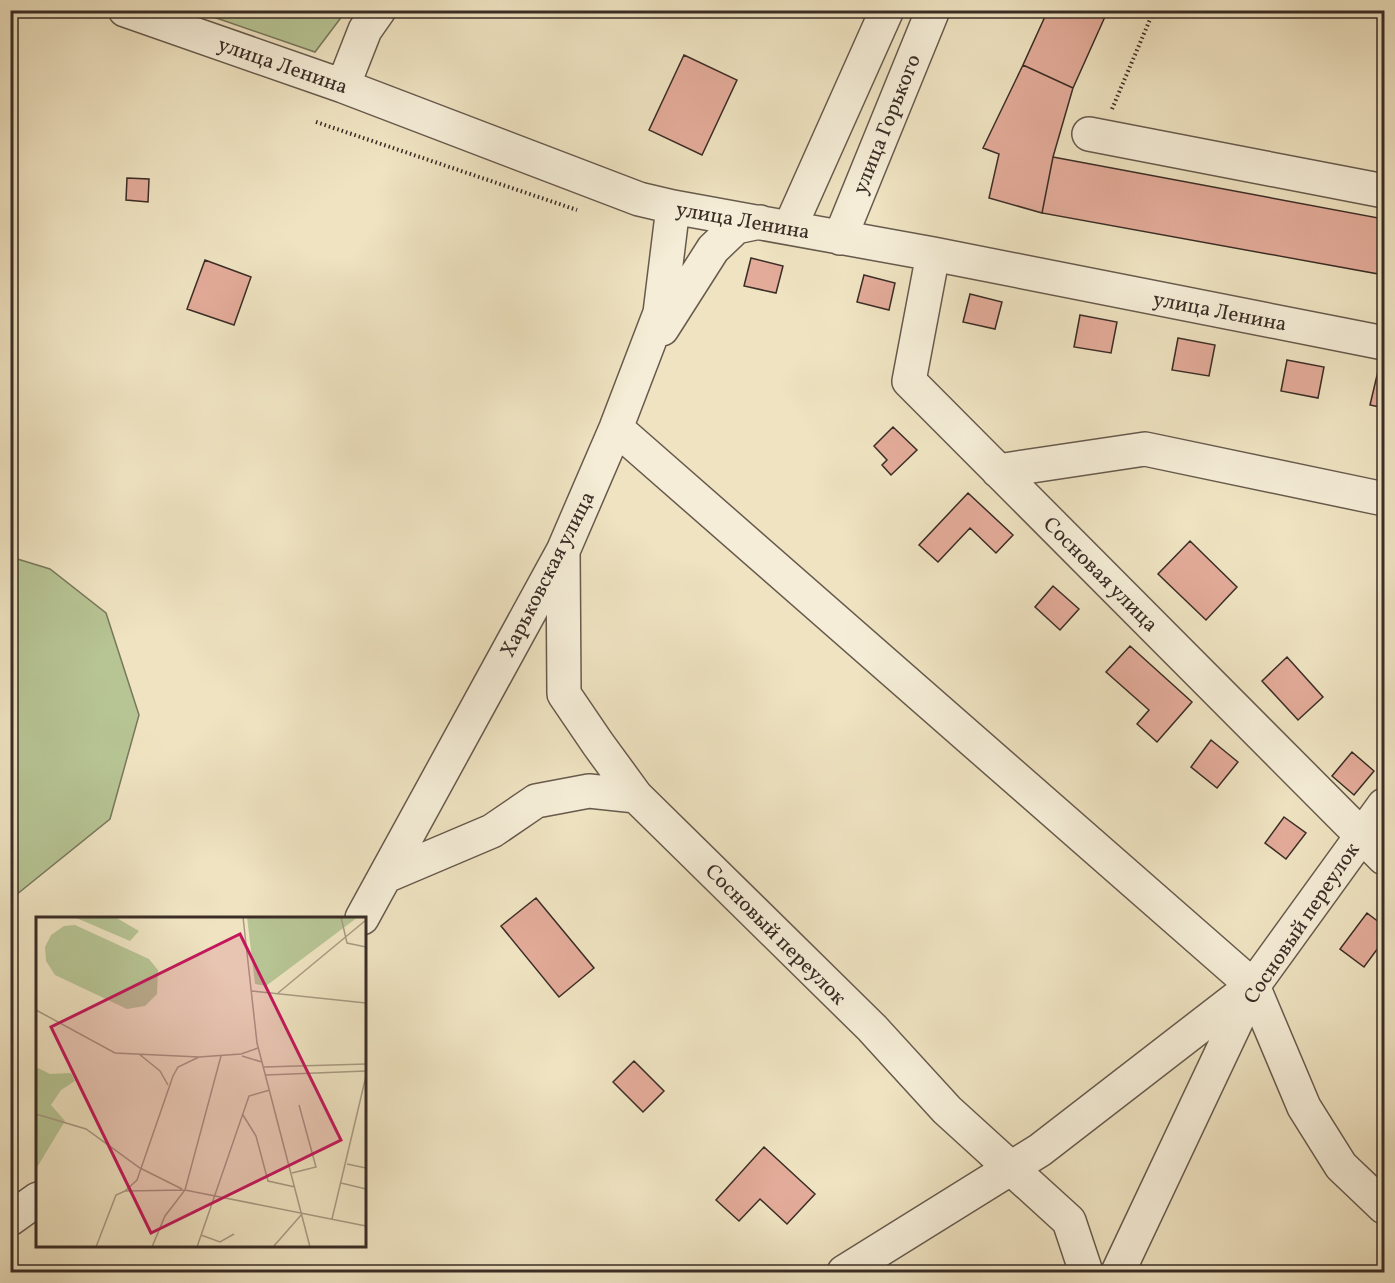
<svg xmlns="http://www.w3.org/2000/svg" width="1395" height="1283" font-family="Vollkorn,serif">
<rect width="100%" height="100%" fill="#efe3c1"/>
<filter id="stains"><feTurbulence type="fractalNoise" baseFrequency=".00333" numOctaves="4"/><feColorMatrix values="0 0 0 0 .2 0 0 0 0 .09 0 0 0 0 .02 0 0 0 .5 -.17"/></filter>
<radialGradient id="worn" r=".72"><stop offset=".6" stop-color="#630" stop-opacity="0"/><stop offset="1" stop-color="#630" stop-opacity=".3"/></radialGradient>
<path fill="#b7c494" stroke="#78785d" stroke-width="1.5" d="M196,11h150l-31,41z
M11,557l39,12 56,44 33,102 -29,104 -99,80z"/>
<path fill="#e3ab99" stroke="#3a2d26" stroke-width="1.5" d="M1048,10h60l-35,78 -50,-23z
M684,55l53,25 -35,75 -53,-25z
M1023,65l50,23 -20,69 -11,56 -53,-15 10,-44 -16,-6z
M1053,157l331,62v56l-342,-62z
M127,178l22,1 -1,23 -22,-2z
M751,258l32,8 -7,27 -32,-7z
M205,260l46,17 -17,48 -47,-16z
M864,275l31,8 -6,27 -32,-8z
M970,294l32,8 -7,27 -32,-7z
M1080,315l37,7 -6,31 -37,-6z
M1178,338l37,7 -6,31 -37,-6z
M1287,360l37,7 -6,31 -37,-7z
M1378,371l6,1v36l-14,-3z
M893,427l24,23 -26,25 -9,-10 5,-5 -13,-14z
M968,493l45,42 -17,18 -26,-25 -32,34 -19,-17z
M1190,541l47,46 -31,33 -48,-46z
M1053,586l26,23 -19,21 -25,-23z
M1130,646l62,56 -35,40 -20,-18 12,-14 -43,-38z
M1287,657l36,40 -25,23 -36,-39z
M1211,740l27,22 -21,26 -26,-21z
M1352,752l22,19 -20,24 -22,-19z
M1284,817l22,16 -20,26 -21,-16z
M536,898l58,70 -35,29 -58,-71z
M1367,913l17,13v14l-20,27 -24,-18z
M634,1061l30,30 -21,21 -30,-30z
M764,1147l51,47 -28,30 -27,-25 -21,22 -23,-21z"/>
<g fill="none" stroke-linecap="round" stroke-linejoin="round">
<defs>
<path id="minor" d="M125,10l218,76 296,113 34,8 260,47 451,89
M343,86l22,-56 14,-20
M1089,134l295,57
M790,227l97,-217
M840,238l93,-228
M933,254l-24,127 475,477
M662,329l51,-80 23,-22 24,-5
M616,428l637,558 51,121 37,59 43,41
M998,471l147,-22 239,50
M563,551l1,143 34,50 38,52 236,232 75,82 122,111 17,51
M386,876l106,-45 44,-30 53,-10 47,5
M362,918l201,-367 53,-123 44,-115 13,-106
M10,1219l28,-20
M844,1272l196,-122 207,-160
M1118,1272l135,-286 131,-181"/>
</defs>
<use href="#minor" stroke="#675a4d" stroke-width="36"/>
<path stroke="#3a2d26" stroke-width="4" stroke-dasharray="1.5 3" stroke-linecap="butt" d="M1112,109l42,-99
M316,122l261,88"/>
<use href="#minor" stroke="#f5edd7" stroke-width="33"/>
</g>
<g text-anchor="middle" stroke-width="5" stroke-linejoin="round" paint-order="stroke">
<g font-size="21" fill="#3a2d26" stroke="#f5edd7">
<text transform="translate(283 65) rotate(19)" y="7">улица Ленина</text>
<text transform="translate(886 124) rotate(-68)" y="7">улица Горького</text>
<text transform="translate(743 220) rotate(10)" y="7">улица Ленина</text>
<text transform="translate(1220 311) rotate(11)" y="7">улица Ленина</text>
<text transform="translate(547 574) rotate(-63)" y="7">Харьковская улица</text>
<text transform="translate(1101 574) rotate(45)" y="7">Сосновая улица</text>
<text transform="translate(1301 923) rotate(-56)" y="7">Сосновый переулок</text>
<text transform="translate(776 934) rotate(45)" y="7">Сосновый переулок</text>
</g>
</g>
<g transform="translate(36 917)">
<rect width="330" height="330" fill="#efe3c1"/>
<path d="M38,0h41l24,14 -9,10zM211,0h111l-92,69 -11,-2zM39,8l74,34 9,11 -1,24 -12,12 -18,3 -72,-34 -9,-14 -1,-14 6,-12 13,-9zM0,150l14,7 21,-1 4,8 -14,9 -10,15 14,16 -29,48z" fill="#b7c494"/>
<path fill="none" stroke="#a79a83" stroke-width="1.5" d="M207,0l14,126 53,204M305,0l6,26 19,4M216,74l114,12M242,76l88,-73M0,93l79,43 84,4 42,-3 17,-6M103,137l21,17 8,14M206,139l20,6M228,150l102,-3M230,158l100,-4M0,197l50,15 54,39 42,21M207,198l13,21 12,45 27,6M311,247l19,4M256,256l24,-6 -17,-62M305,266l25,6M89,274l12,-11 36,-104 5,-9 21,-10M296,302l34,-143M165,318l19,7 14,-8M60,330l20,-52 9,-4 60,-1 181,36M116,330l13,-31 20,-26 36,-134M161,330l52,-151 21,-6M237,330l29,-33"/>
<path fill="#c2185b" fill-opacity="0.15" stroke="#c2185b" stroke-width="3" d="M204,17l101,206 -190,93 -100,-206z"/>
<rect width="330" height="330" fill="none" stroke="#3a2d26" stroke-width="3"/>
</g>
<rect width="1395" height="1283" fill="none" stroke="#efe3c1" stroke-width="36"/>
<rect x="12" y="12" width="1371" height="1259" fill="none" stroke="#3a2d26" stroke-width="3"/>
<rect x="18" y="18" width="1359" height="1247" fill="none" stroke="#3a2d26" stroke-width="1.5"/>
<rect width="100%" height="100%" filter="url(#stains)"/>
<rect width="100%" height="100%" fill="url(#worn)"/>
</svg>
